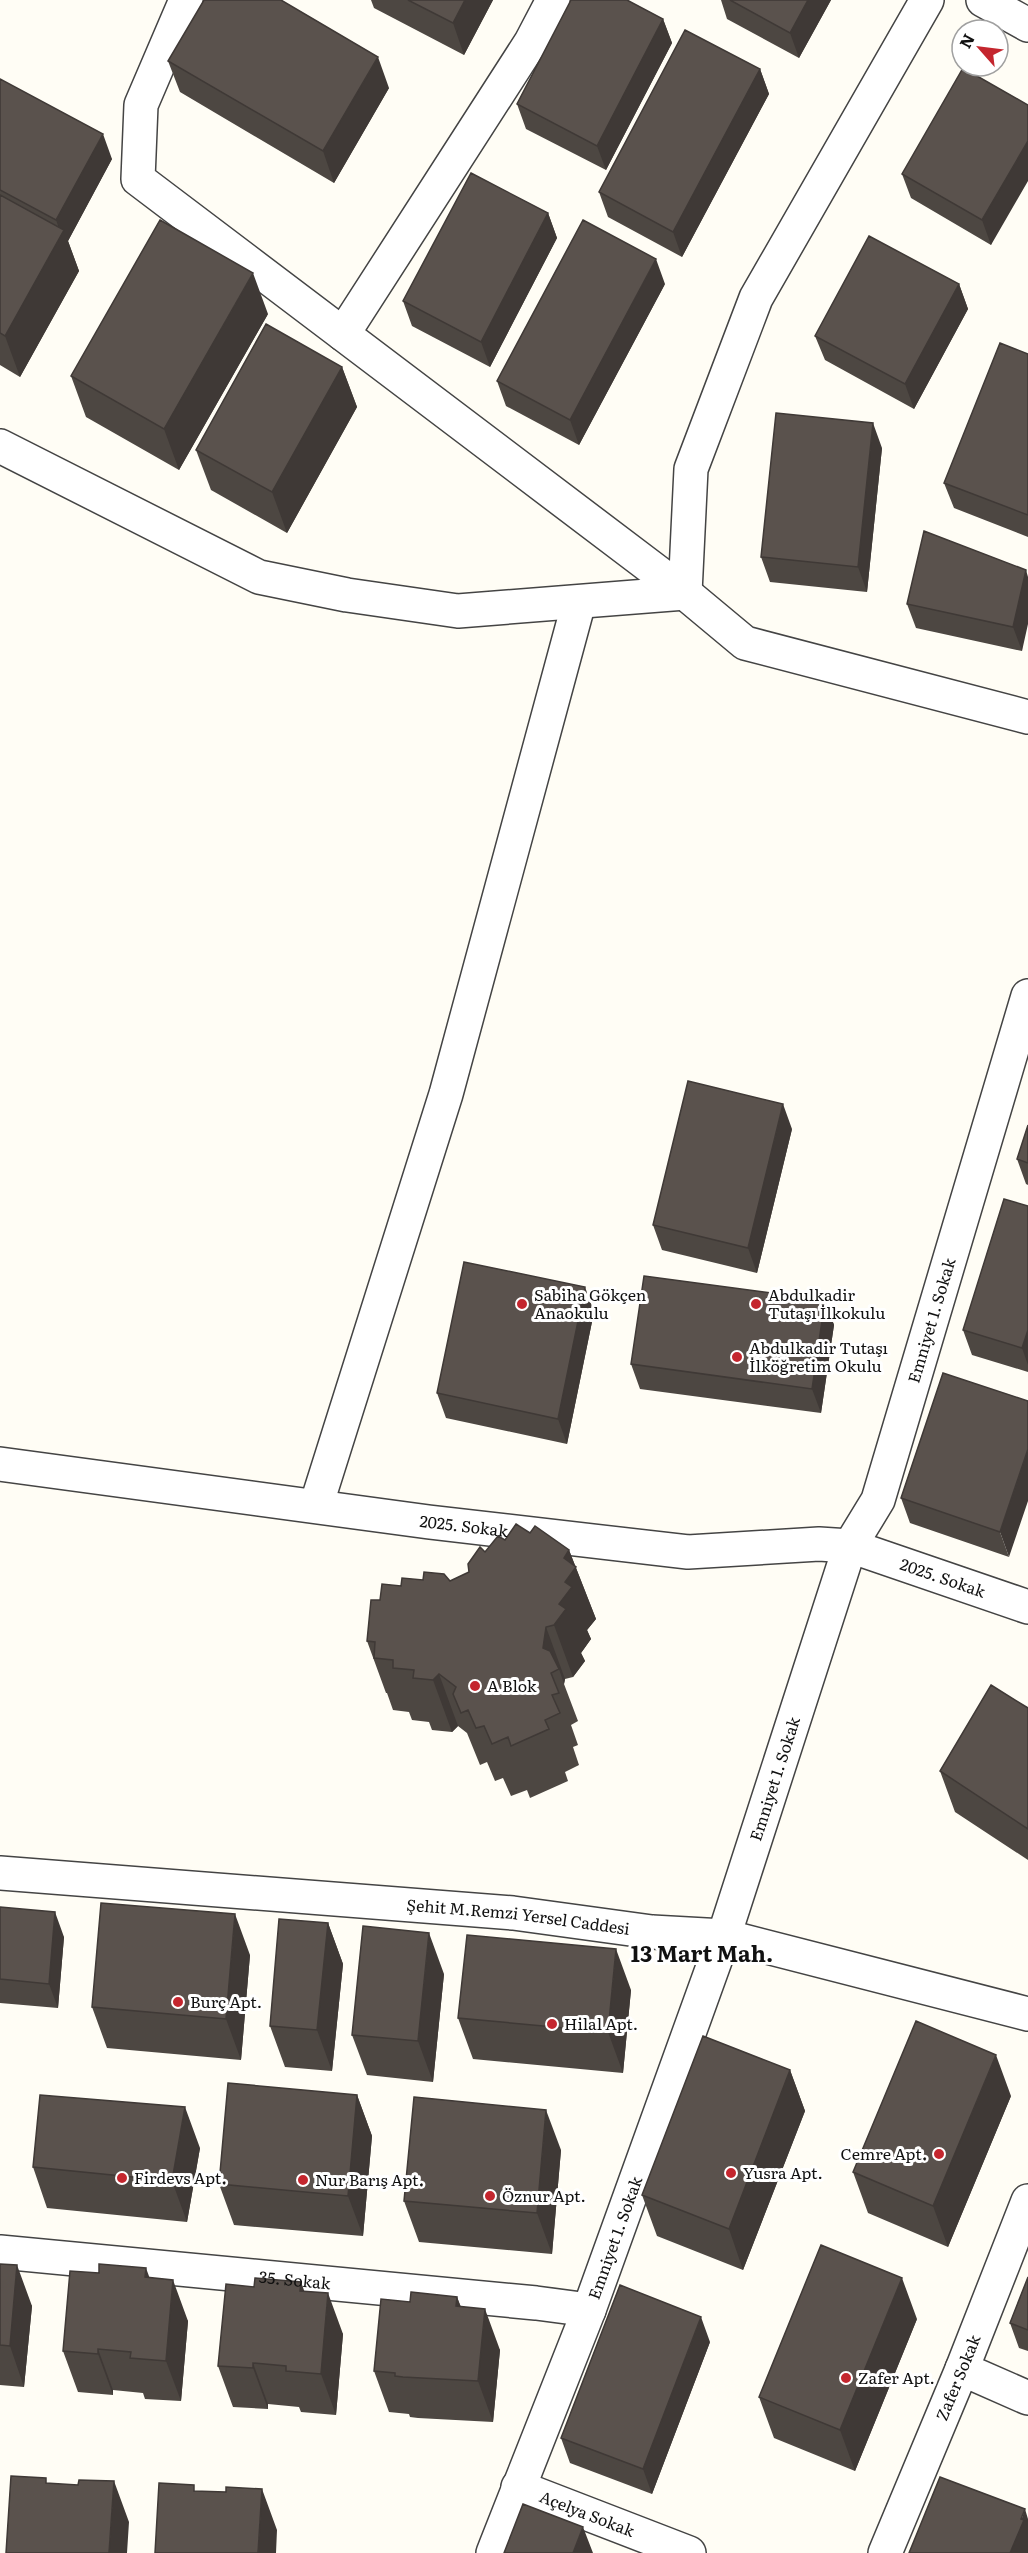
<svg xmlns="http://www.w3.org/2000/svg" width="1028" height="2553" font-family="Literata,serif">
<rect width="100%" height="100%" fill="#fffdf5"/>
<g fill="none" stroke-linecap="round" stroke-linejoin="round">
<defs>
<g id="minor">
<path d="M186,0l-45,105 -3,74 547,414 60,50 283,74"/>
<path d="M983,0l45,25"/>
<path d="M343,334l188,-292 22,-42"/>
<path d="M0,446l259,131 88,18 111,16 227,-18"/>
<path d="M685,593l6,-124 65,-171 171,-298"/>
<path id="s1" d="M0,1464l429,58 259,30 131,-8 31,2 178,61"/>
<path d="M316,1506l130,-412 133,-492"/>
<path id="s2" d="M0,1873l513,40 139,19 72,4 304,78"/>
<path id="s3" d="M0,2252l536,51 53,7"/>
<path d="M962,2369l66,29"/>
<path id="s4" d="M518,2487l171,66"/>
<path id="s5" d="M493,2553l96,-243 135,-374 126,-390 28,-46 150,-504"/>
<path id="s6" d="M885,2553l77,-184 66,-168"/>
</g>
</defs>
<use href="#minor" stroke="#444" stroke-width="36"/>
<use href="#minor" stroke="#fff" stroke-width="33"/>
</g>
<path fill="#4d4742" d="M371,0h122l-29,55 -90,-47z
M721,0h110l-32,58 -72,-39z
M663,19l9,24 -66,127 -80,-41 -9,-25z
M168,61l221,27 -55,95 -154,-91z
M760,69l9,25 -87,163 -74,-40 -9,-25z
M0,79l112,80 -44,82 11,30 -59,106 -20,-12z
M1028,105l-37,140 -80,-47 -9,-24z
M548,213l9,25 -67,129 -78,-41 -9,-25z
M665,284l-86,161 -73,-39 -9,-25z
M959,284l9,25 -54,100 -89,-49 -10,-24z
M268,314l-89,156 -93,-53 -15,-41z
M1028,354v183l-74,-29 -10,-25z
M342,367l15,40 -70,126 -76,-43 -15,-40z
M882,448l-15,144 -97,-10 -9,-25z
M1026,570l-4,81 -106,-23 -9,-24z
M1028,1125v60l-2,-1 -9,-25z
M792,1129l-35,144 -95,-23 -9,-25z
M1028,1206v166l-56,-17 -9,-25z
M825,1300l9,25 -13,88 -181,-24 -9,-25z
M594,1312l-27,132 -121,-26 -9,-25z
M943,1373l66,184 -99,-34 -9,-25z
M530,1533l39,17 27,69 -9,11 4,9 -10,14 4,8 -12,16 -8,2 -1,5 14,37 -7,4 7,20 -5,2 6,18 -14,7 3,9 -38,17 -3,-8 -16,6 -8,-18 -8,3 -8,-19 -7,3 -13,-32 -9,-7 -6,6 -20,-2 -3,-8 -17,-2 -3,-8 -16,-2 -6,-17h-1l-19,-52 13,-41 21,-14 22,-6 27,1 19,-9 16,-20 20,-12z
M1028,1708v152l-73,-48 -15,-41z
M0,1907l64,30 -6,71 -58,-5z
M328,1923l15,41 -11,107 -47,-4 -15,-41z
M250,1955l-9,105 -134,-12 -15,-41z
M444,1974l-11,108 -66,-7 -15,-40z
M631,1990l-8,83 -150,-14 -15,-41z
M790,2070l15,41 -62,159 -86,-34 -15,-41z
M357,2095l15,41 -9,100 -129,-11 -15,-41z
M1011,2096l-63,151 -80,-34 -15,-41z
M200,2148l-13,74 -140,-14 -14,-41z
M561,2150l-9,104 -133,-12 -15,-41z
M0,2264l32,42 -8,81 -24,-2z
M149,2277l39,44 -7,80 -36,-2 -2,-6 -30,-3v5l-35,-3 -15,-41z
M1028,2277v74l-9,-3 -9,-25z
M304,2291l39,43 -7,81 -35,-3 -2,-5 -31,-3v5l-35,-2 -15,-41z
M457,2297l4,10 39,43 -7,72 -75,-4 -8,-1 -1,-3 -20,-2 -15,-41 36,-69z
M917,2319l-62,152 -81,-33 -15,-41z
M710,2342l-58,152 -82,-31 -9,-25z"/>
<path fill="#3f3936" d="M465,0h28l-29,55 -11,-32z
M808,0h23l-32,58 -9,-25z
M663,19l9,24 -66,127 -9,-24z
M378,57l11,31 -55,95 -11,-32z
M760,69l9,25 -87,163 -9,-25z
M103,134l9,25 -44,82 11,30 -59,106 -15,-41 56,-102 -5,-14z
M1028,141v40l-37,64 -9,-25z
M548,213l9,25 -67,129 -9,-25z
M656,259l9,25 -86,161 -9,-25z
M253,273l15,41 -89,156 -15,-41z
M959,284l9,25 -54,100 -9,-25z
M342,367l15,40 -70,126 -15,-41z
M873,423l9,25 -15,144 -9,-25z
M1026,570l2,7v47l-6,27 -9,-24z
M783,1104l9,25 -35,144 -9,-25z
M585,1287l9,25 -27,132 -9,-25z
M825,1300l9,25 -13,88 -9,-24z
M1028,1330v35l-6,-17z
M1028,1449v52l-19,56 -9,-25z
M569,1550l27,69 -9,11 4,9 -10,14 4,8 -12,16 -19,-52 11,-43 -1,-24z
M546,1627l19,52 -1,5 -5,-15 -16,-21z
M439,1674l19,52 -6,6 -19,-52z
M55,1912l9,25 -6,71 -9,-24z
M235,1914l15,41 -9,105 -15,-41z
M328,1923l15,41 -11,107 -15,-41z
M429,1933l15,41 -11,108 -15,-41z
M616,1949l15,41 -8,83 -15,-41z
M996,2055l15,41 -63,151 -15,-41z
M790,2070l15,41 -62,159 -14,-41z
M357,2095l15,41 -9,100 -15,-40z
M185,2107l15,41 -13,74 -15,-41z
M546,2110l15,40 -9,104 -15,-41z
M17,2265l15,41 -8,81 -14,-41z
M146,2268l15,41 -16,-32z
M902,2278l15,41 -62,152 -15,-41z
M173,2280l15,41 -7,80 -15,-40z
M301,2282l15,41 -16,-32z
M328,2293l15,41 -7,81 -15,-41z
M457,2297l15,41 -16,-32z
M485,2309l15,41 -7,72 -15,-41z
M701,2317l9,25 -58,152 -9,-25z
M98,2349l15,41v5l-15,-41z
M253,2363l15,41v5l-15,-41z
M114,2481l15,41 -2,31h-18z
M262,2489l15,41 -1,23h-18z
M1025,2509l3,10v34h-18z
M583,2527l10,26h-20z"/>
<path fill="#5a524d" stroke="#3f3936" stroke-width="1.5" d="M204,0h77l97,57 -55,94 -155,-90z
M408,0h57l-12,23z
M571,0h56l36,19 -66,127 -80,-42z
M730,0h78l-18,33z
M685,30l75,39 -87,163 -74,-40z
M963,68l65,37v36l-46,79 -80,-46z
M0,79l103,55 -47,86 -56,-30z
M471,173l77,40 -67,129 -78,-41z
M0,195l64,35 -59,106 -5,-3z
M160,220l93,53 -89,156 -93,-53z
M583,220l73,39 -86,161 -73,-39z
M869,236l90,48 -54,100 -90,-48z
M266,324l76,43 -70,125 -76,-42z
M1000,343l28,11v161l-84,-32z
M776,413l97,10 -15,144 -97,-10z
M924,531l102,39 -13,57 -106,-23z
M688,1081l95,23 -35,144 -95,-23z
M1028,1125v38l-11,-4z
M1004,1199l24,7v124l-6,18 -59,-18z
M464,1262l121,25 -27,132 -121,-26z
M644,1276l181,24 -13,89 -181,-25z
M943,1373l85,28v48l-28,83 -99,-34z
M516,1524l14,9 5,-7 34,24 -5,8 12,9 -11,15 7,5 -13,17 7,5 -12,16 -8,2 -3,21 7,3 9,18 -8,4 8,20 -7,2 8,18 -15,7 4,9 -38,17 -3,-9 -16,7 -8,-18 -8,2 -8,-18 -7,3 -8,-19 3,-7 -17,-13 -6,6 -20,-2 1,-8 -21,-2v-8l-19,-2 1,-16 -8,-1 4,-41h9l2,-16 19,2 1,-8 21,2 1,-8 20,2 6,7 19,-9 -1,-8 12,-17 5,5 13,-16 7,4z
M991,1685l37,23v121l-88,-58z
M101,1903l134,11 -9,105 -134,-12z
M0,1907l55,5 -6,72 -49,-5z
M279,1919l49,4 -11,107 -47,-4z
M363,1926l66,7 -11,108 -66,-6z
M467,1935l149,14 -8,83 -150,-14z
M916,2021l80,34 -63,151 -80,-34z
M703,2036l87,34 -61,159 -87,-34z
M228,2083l129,12 -9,101 -129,-12z
M40,2095l145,12 -13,74 -139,-14z
M414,2097l132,13 -9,103 -133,-12z
M821,2245l81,33 -62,152 -81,-33z
M0,2264l17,1 -7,81 -10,-1z
M99,2264l47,4 -1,9 28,3 -7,81 -36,-3 1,-6 -33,-3v5l-35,-3 7,-80 29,2z
M1028,2277v53l-18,-7z
M255,2278l46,4 -1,9 28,2 -7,81 -35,-3v-5l-33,-3v5l-35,-2 8,-82 28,3z
M620,2285l81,32 -58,152 -82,-31z
M411,2292l46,5 -1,9 29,3 -7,72 -75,-4 -8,-1v-3l-21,-2 7,-72 29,3z
M11,2476l35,2v5l32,2 1,-5 35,1 -5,72h-103z
M940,2477l85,32 -4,10 3,1 -14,33h-101z
M159,2483l35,2v6l32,1v-5l36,2 -4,64h-103z
M523,2504l60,23 -10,26h-69z"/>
<g fill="#c4262e" stroke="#fff" stroke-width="2">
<circle cx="522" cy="1304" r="6"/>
<circle cx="756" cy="1304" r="6"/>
<circle cx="737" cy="1357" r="6"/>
<circle cx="475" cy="1686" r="6"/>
<circle cx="178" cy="2002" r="6"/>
<circle cx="552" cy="2024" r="6"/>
<circle cx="939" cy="2154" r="6"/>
<circle cx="731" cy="2173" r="6"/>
<circle cx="122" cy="2178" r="6"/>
<circle cx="303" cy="2180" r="6"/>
<circle cx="490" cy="2196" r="6"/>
<circle cx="846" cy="2378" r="6"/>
</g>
<g text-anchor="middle" stroke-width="6" stroke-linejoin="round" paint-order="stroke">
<g font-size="16" fill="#111" stroke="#fff" text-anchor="start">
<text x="534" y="1301">Sabiha Gökçen<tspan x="534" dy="18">Anaokulu</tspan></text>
<text x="768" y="1301">Abdulkadir<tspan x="768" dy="18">Tutaşı İlkokulu</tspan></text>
<text x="749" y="1354">Abdulkadir Tutaşı<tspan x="749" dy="18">İlköğretim Okulu</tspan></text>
<text x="487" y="1692">A Blok</text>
<text x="190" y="2008">Burç Apt.</text>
<text x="564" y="2030">Hilal Apt.</text>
<text x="927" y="2160" text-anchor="end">Cemre Apt.</text>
<text x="743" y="2179">Yusra Apt.</text>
<text x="134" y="2184">Firdevs Apt.</text>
<text x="315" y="2186">Nur Barış Apt.</text>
<text x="502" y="2202">Öznur Apt.</text>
<text x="858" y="2384">Zafer Apt.</text>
</g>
<g font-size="16" fill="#111" stroke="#fff">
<text dy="6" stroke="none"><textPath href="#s5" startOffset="1310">Emniyet 1. Sokak</textPath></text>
<text dy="6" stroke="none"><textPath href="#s1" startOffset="468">2025. Sokak</textPath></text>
<text dy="6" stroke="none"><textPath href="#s1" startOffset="954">2025. Sokak</textPath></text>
<text dy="6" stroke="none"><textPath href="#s5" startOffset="824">Emniyet 1. Sokak</textPath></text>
<text dy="6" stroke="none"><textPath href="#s2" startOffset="520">Şehit M.Remzi Yersel Caddesi</textPath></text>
<text dy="6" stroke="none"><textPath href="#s5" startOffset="338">Emniyet 1. Sokak</textPath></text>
<text dy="6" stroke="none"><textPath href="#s3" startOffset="296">35. Sokak</textPath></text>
<text dy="6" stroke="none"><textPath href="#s6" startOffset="190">Zafer Sokak</textPath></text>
<text dy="6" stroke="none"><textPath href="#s4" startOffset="74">Açelya Sokak</textPath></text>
</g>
<g font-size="22" font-weight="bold" fill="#111" stroke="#fff">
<text x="702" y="1962">13 Mart Mah.</text>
</g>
</g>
<g transform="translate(980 48) rotate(298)"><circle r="28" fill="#ffffff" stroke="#a0a0a0" stroke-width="1.5"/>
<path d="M0-4.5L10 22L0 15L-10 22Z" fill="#c4262e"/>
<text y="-9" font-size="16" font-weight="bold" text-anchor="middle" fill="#111111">N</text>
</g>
</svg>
